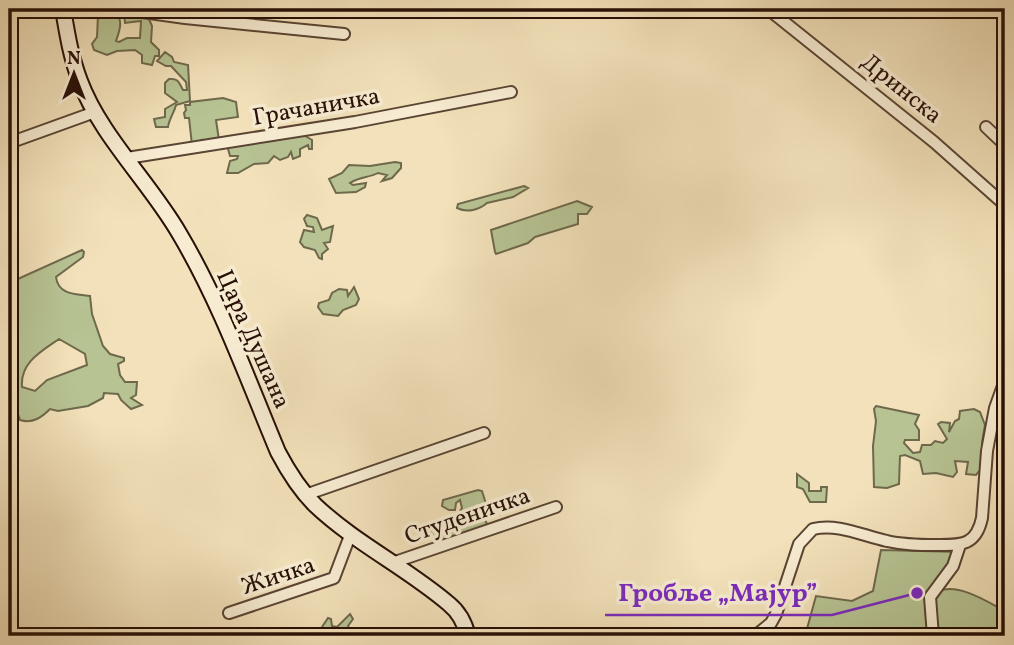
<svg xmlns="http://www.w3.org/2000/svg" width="1014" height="645" font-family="Vollkorn,serif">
<rect width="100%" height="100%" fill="#f2e1ba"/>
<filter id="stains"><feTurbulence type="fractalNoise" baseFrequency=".00286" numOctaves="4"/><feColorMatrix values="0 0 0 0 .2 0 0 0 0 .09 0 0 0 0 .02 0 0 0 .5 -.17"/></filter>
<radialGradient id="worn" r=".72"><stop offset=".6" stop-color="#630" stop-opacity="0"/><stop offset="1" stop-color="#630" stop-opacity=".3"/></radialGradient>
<path fill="#b7c393" stroke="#6f694c" stroke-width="2" fill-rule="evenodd" d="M111,11c14,5 9,19 5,30l3,1 8,-4h13l1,-17 -16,2 -1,-9 24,3 4,9 -1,16 8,8v6h-4l-3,9 -10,-2v-8l-7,-5 -18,1 -10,4 -13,-5 -2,-6 5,-7 1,-22z
M165,52l7,5 2,5 14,3 2,36 -14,4c-2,8 -7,14 -8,22h-12l-2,-8 11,-2v-8l12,-7 -12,-9v-10l4,-4c10,-1 10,4 14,11h4l-1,-8 -15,-16h-5l-9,-5z
M223,98l13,4 2,15 -22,3 3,20 -14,3 -3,-3 -10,5 -3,-27h-4l-1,-5 2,-3 -1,-5h5v-3z
M302,134l10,6v9h-3l-1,-4 -8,4v7l-7,3 -2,-7 -3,5 -8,3 -6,-4 -6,7 -14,1 -16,9h-11l3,-12 7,-2 1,-3h-8l-3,-11z
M395,162l6,1v5l-9,10 -10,3 5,-6 -9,-2c-9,5 -18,3 -28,10l3,2 13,-2 -1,4 -9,5 -20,1 -7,-14 13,-6 7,-8 21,1z
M524,186l4,2 -15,9 -26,6c-8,7 -20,10 -30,5l1,-4z
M577,201l15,6 -5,7h-9v10l-43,13 -7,6 -32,11 -1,-2 -4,-22z
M307,215l10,3 5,12 11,-4 -3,16 -6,1 4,6 -6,5v5l-3,-1 -4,-8 -11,-3 -4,-5 4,-12 10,2 -1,-5 -6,-1 -3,-7z
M82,250l2,2 -1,5 -27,20c2,18 20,17 34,19l2,18 11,32 7,8 14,4v3l-6,3 2,11 5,7h12l-1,13 -5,3 11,7 -11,4 -10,-9 -3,-6 -14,-1 -1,5 -15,8 -30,5 -8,-2c-8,8 -17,15 -30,11l-11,-32v-105zM59,339l26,15 2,11 -40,15 -12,11 -13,-4c-2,-24 18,-35 37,-48z
M354,287l5,12 -3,6 -13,5 -5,6 -15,-2 -5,-7 1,-4 10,-3 3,-7 7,-4 8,1 1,6z
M876,406l43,9 -4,9 4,6v10h-14l-1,3 9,10 7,-1 2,-7h9l4,-4 8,2 4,-4 -9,-15 3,-2 9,1 -1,9 6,-11 4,-2 1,-8 14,-2 6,3 5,13 -3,18 1,15 -2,11 -5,6 -10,-1 2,-12 -13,-1 2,11 -4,5 -17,-4 -13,1 -3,-13 -15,-6 -5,1 -1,28 -12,4 -13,-1 -1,-41 3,-25 -2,-12z
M797,474l12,9v8h12v-4h6l-1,15h-16l-7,-13 -6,-2z
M478,490l4,1 4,13 -1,9 -2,2 4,9 -3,3 -39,13 -14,-4 -6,-9 33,-13 4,-6 -2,-8 -4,3 -1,7h-6l-7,-4 1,-6z
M881,550l81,2 -23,39c20,-8 49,11 66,20v25h-200l11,-40 36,5 21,-10z
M350,614l3,5 -5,7 6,10h-38l12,-18 3,1 1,7 5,1z"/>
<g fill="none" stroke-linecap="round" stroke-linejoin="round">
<defs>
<path id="street" d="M121,9l64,9 159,16
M768,9l166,133 71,63
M986,127l19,18
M9,143l86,-31
M127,158l228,-36 156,-30
M305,495l179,-62
M392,563l164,-56
M229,613l105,-35 17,-45
M755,636l16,-13 5,-9 23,-70 14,-15c25,-6 50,7 74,12 17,4 33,4 50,4 24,0 39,1 45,-27l5,-67 8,-43 10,-28
M933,636l-3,-39 23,-31 7,-21"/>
<path id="secondary" d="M63,9c4,24 8,49 17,72 20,54 70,102 99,152 41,69 68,145 99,219 10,19 21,37 37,53 40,38 92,63 134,99 10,8 16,20 19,32"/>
</defs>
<use href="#street" stroke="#5a4433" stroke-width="14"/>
<use href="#secondary" stroke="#270f06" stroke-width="18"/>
<use href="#street" stroke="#f7ecd2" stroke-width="10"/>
<use href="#secondary" stroke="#f7ecd2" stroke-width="14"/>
</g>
<g text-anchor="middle" stroke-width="7" stroke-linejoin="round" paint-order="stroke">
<g font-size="24" fill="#270f06" stroke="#f7ecd2">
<text transform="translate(902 88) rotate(39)" y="8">Дринска</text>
<text transform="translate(316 106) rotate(-10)" y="8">Грачаничка</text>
<text transform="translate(254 339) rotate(66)" y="8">Цара Душана</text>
<text transform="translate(467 515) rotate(-19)" y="8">Студеничка</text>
<text transform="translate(278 575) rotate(-18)" y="8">Жичка</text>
</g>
</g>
<path fill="none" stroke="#7b2cbf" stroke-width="2.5" d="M917 593L832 615H605"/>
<circle fill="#7b2cbf" stroke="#f7ecd2" stroke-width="2.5" cx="917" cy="593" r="7"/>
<g font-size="26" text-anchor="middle" font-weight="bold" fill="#7b2cbf" stroke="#f7ecd2" stroke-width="7" stroke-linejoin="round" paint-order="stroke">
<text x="718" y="601">Гробље „Мајур”</text>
</g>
<rect width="1014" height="645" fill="none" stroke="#f2e1ba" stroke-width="35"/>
<rect x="10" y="10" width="993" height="624" fill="none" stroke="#270f06" stroke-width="3.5"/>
<rect x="18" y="18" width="979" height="610" fill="none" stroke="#270f06" stroke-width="2"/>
<g transform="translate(74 74)" stroke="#f7ecd2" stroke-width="5" paint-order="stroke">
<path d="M0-5L12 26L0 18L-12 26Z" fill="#270f06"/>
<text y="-10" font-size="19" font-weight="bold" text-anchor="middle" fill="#270f06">N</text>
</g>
<rect width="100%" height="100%" filter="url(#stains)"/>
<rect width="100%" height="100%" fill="url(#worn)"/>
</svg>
